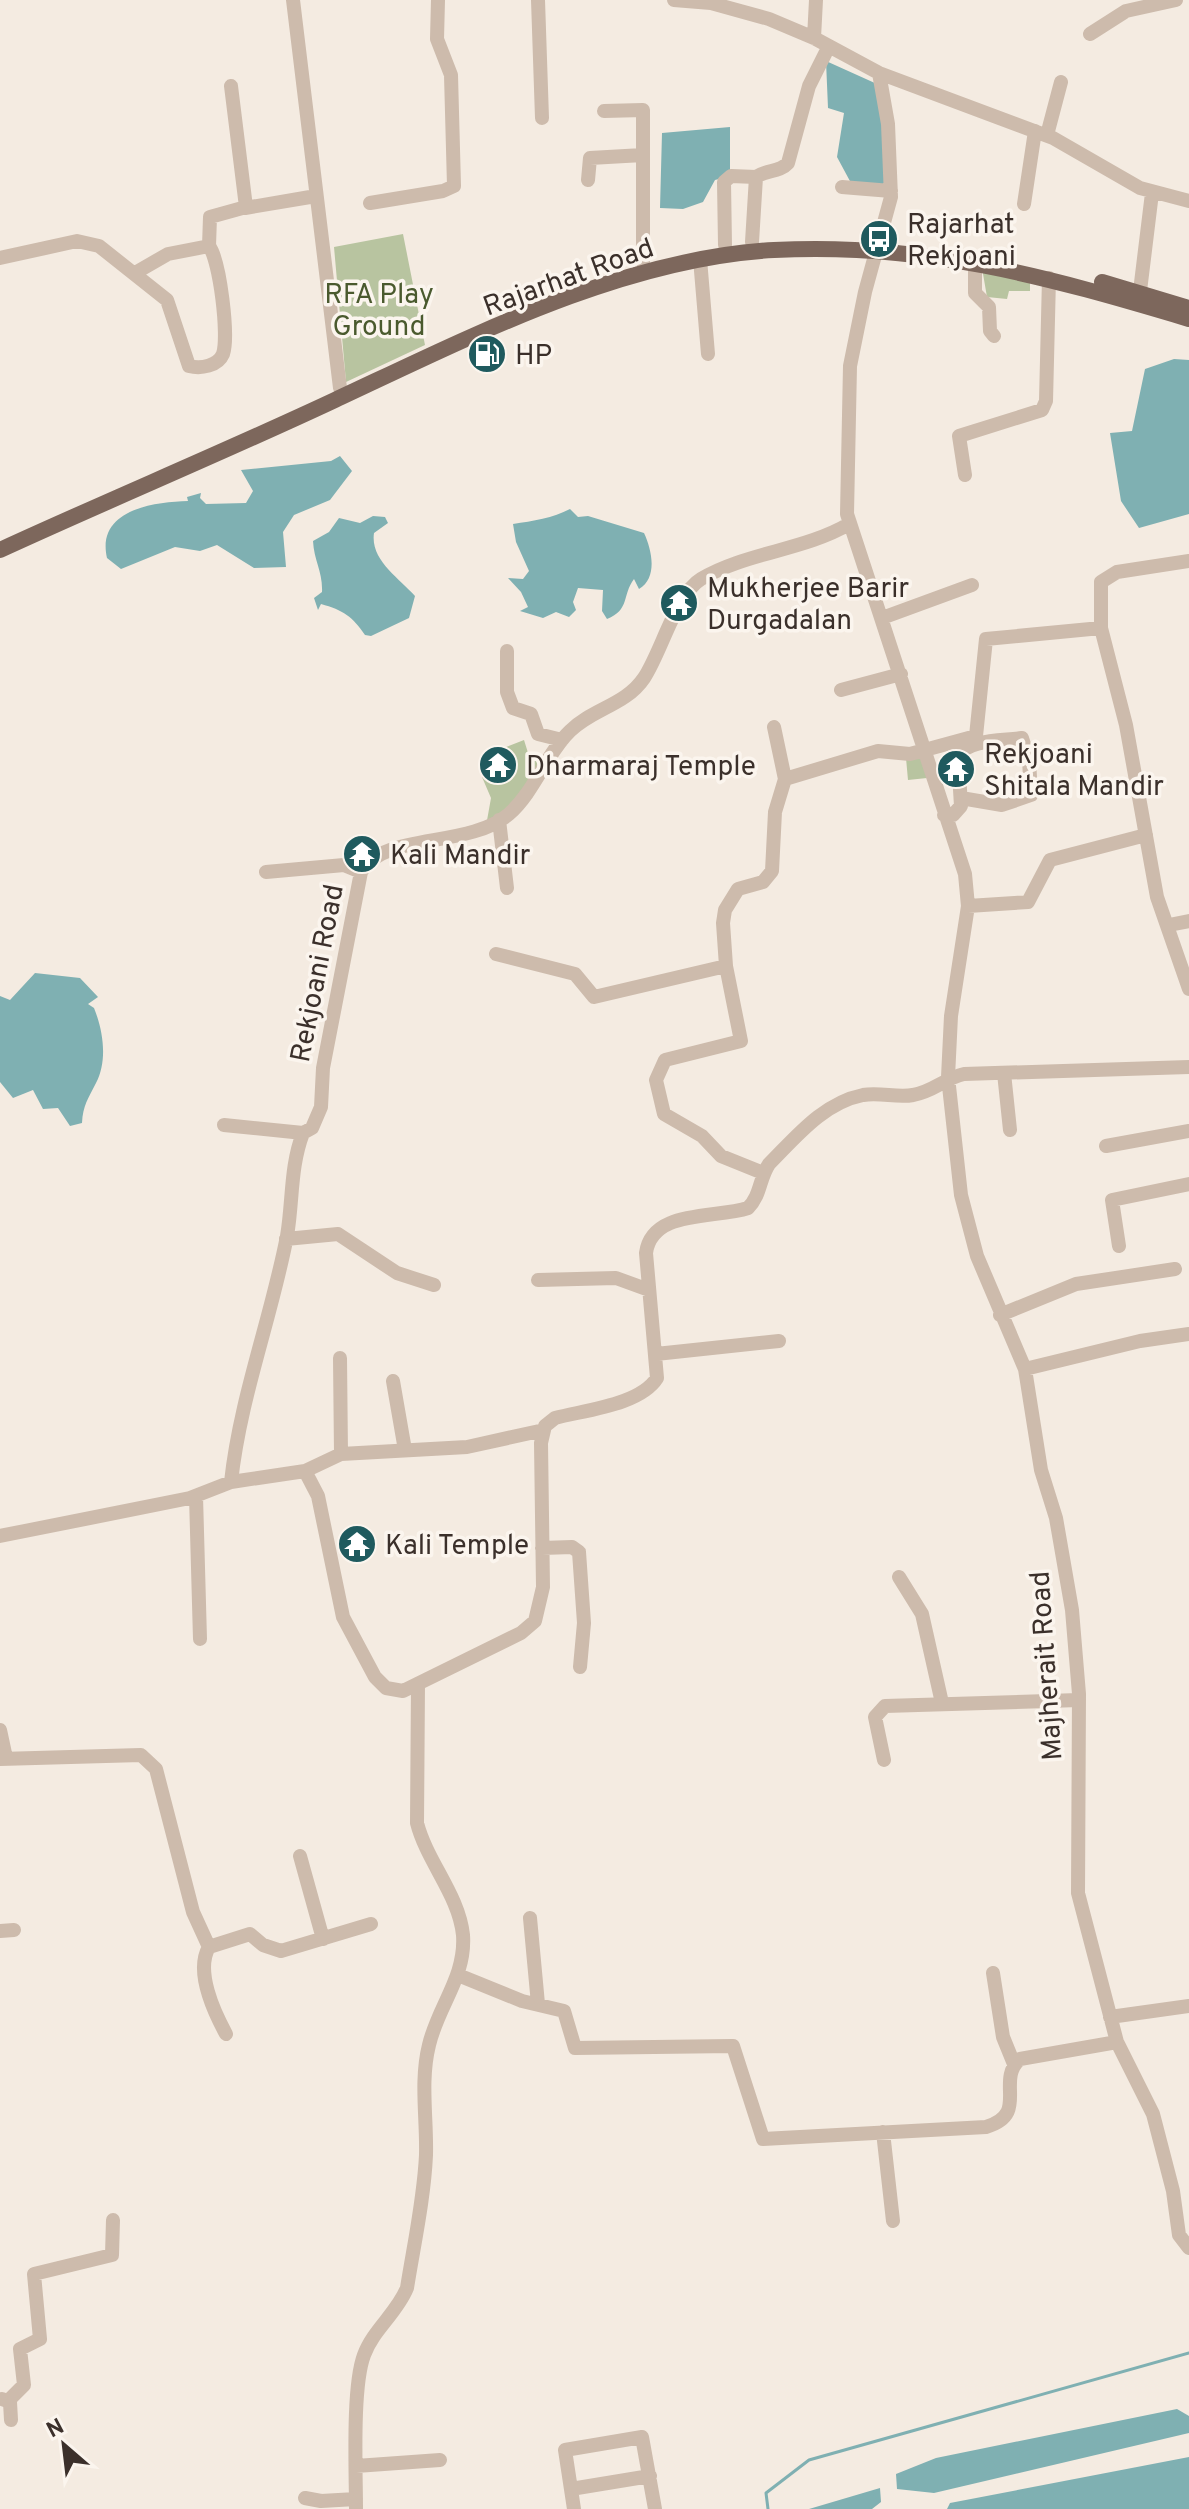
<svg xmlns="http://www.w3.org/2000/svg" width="1189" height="2509" font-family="Overpass,sans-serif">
<rect width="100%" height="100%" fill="#f4ebe1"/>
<path fill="#b8c4a0" d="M403,234l22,111 -79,37 -12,-135z
M982,268l48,8v15h-21l-2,8 -20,-2z
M524,740l5,16 20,7 -39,50 -24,13 5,-28 -9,-21 -1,-20z
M921,755l6,23 -19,2 -2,-22z"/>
<path fill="#7fb0b2" d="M826,61l51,23 4,12 6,91 -36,-4 -14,-26 7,-44 -16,-5z
M730,127v49l-15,4 -12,22 -20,7 -23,-1 2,-75z
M1174,359l15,1v154l-50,14 -18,-27 -11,-68 22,-2 13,-62z
M340,456l12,15 -22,29 -36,15 -11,17 3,35 -32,1 -37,-23 -17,6 -25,-4 -54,22 -14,-11c-11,-48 46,-56 81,-57l-1,-4 14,-4 -1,5 6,6 40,-1 7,-12 -12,-21 90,-9z
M570,509l8,8 10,-1 56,17c8,17 14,45 -5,56l-5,-10c-12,16 -4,31 -27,40l-5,-8 1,-21 -25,-2 -5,14 3,8 -7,7 -13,-5 -13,6 -23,-7 8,-4 -7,-15 -13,-14 15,1 6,-8 -13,-29 -3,-18c20,-3 40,-6 57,-15z
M373,516l12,1 3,6 -14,10c-4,27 25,45 41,63l-6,22 -38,18 -6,-1c-12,-18 -22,-25 -44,-31l-3,6 -4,-12 8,-6c1,-20 -8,-31 -9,-51l16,-9 10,-14 21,5z
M35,973l45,5 18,19 -10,7 6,4c9,22 14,52 2,75 -8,16 -13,22 -14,40l-12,3 -12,-18 -15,1 -10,-19 -20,8 -13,-16v-86l10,4z
M1177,2409l12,7v17l-255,60 -37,-4 -1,-15 40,-16z
M1189,2457v52h-242l3,-6z
M880,2488l1,14 -9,7h-63z"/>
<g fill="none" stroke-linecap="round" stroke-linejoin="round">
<path stroke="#7fb0b2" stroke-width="3" d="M768,2509l-2,-16 43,-33 380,-107"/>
<path stroke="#cdbbac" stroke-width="14" d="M293,0l47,388
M538,0l4,118
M674,0l37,3 58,16 45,19 65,35 174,65 87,50 49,13
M1090,34l36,-23 50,-11
M814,38l2,-38
M879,73l9,51 3,73 -26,95 -15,74 -3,148 118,360 3,32 -17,110 -3,61 13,118 16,61 48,113 16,101 15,48 16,92 7,84 -1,199 39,149 36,72 20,77 6,44 10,13
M604,111l39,-1v152
M1047,135l14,-53
M588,180l2,-22 53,-3
M842,187l49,4
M370,203l73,-12 11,-5 -3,-111 -14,-36 1,-39
M1024,204l11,-73
M245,208l71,-12
M752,242l4,-65c11,-8 23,-4 32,-14l21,-77 20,-40
M725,245l-1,-63 7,-6 25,1
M209,246l1,-29 36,-10 -15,-121
M0,258l77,-17 22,5 68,54 22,66c12,3 29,0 34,-12 6,-18 -3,-93 -14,-108l-41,8 -33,19
M700,259l8,95
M975,262v31l14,14 1,24 4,5
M1140,291l12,-98
M965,475l-6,-39 83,-26 4,-9 3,-123
M1189,561l-72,11 -16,10v46l25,97 31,172 32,92
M882,618l90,-33
M507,651v41l6,16 18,6 7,20 24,6
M841,690l60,-16
M774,727l11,52
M944,815h9l8,-9 -3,-50c11,-17 44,-15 64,-18l7,22 2,35 -29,10 -41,-7
M499,820l8,68
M266,872l78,-7 17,7
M968,906l60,-4 22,-42 96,-25
M1169,925l20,-4
M496,954l79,20 19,23 132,-31 -3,-43 2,-13 13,-21 25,-7 9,-11 3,-59 10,-33 93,-28 32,3 66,-18 10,-97 115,-11
M726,966l15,75 -76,19 -9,20 8,34 38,22 19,20 42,17
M1004,1073l6,57
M224,1125l79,8
M303,1133l9,-5 9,-21 2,-39 38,-196c22,-40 107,-23 148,-58 26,-23 37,-60 61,-83 22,-22 56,-26 74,-53 17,-25 32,-84 57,-99 43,-26 104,-29 148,-55
M1106,1146l83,-15
M286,1239l52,-5 59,39 37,12
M1119,1246l-7,-46 77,-16
M538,1280l78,-2 33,12
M1000,1315l76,-31 99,-15
M656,1354l123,-13
M340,1358l1,96
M1025,1369l115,-28 49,-7
M393,1381l12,69
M305,1471l13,25 25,121 32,60 11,11 17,3 118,-58 14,-12 8,-34 -2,-144 4,-17 10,-8c30,-8 85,-13 102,-40l-11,-125c6,-44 69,-34 102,-45 13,-13 11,-29 21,-44 27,-27 54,-61 94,-69 17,-3 34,3 50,0 20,-3 32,-17 51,-21l225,-7
M231,1482c9,-84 40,-163 56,-246 6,-35 3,-69 16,-103
M196,1496l4,143
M0,1536l190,-38 41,-16 74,-11 36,-17 126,-7 77,-17
M542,1548l30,-1 7,5 5,71 -4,44
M899,1577l23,37 20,89
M0,1730l6,28
M0,1759l141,-4 15,14 37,143 16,35
M884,1760l-9,-43 10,-11 194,-6
M300,1856l23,83
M530,1918l8,86
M0,1931l14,-1
M993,1973l10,64 11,27
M458,1975l64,26 42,10 11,37 158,-2 30,93 223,-12c44,-13 9,-46 34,-68l97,-17
M1110,2017l79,-11
M226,2034c-12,-22 -31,-63 -17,-87l41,-13 13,11 18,6 90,-27
M883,2132l10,89
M2,2399l8,3 1,18
M9,2400l15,-15 -4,-36 20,-10 -6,-65 78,-19 1,-35
M356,2466l84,-6
M571,2489l79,-13
M305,2498l16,3 35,-2
M356,2509c0,-37 -4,-122 8,-154 9,-25 33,-42 43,-67 7,-44 17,-89 19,-133 1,-37 -6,-74 3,-110 9,-39 37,-68 34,-110 -4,-40 -36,-73 -46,-112l1,-139
M574,2509l-9,-59 77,-13 13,72"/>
<path stroke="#7d675c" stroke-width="16" d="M1102,282l87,26
M0,550c111,-51 224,-98 335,-150 135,-63 288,-142 439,-150 150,-8 274,27 415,69"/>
</g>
<defs>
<symbol id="bus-disc" viewBox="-11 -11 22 22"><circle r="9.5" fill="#1f5a5e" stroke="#fbf5ee"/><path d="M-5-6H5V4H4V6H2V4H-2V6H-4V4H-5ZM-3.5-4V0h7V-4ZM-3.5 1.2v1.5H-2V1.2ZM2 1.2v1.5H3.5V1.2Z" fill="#fff"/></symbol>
<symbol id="fuel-disc" viewBox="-11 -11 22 22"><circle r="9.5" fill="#1f5a5e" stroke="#fbf5ee"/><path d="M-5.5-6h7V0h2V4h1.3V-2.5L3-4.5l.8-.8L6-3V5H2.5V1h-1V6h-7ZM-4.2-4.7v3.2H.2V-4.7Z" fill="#fff"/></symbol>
<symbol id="temple-disc" viewBox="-11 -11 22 22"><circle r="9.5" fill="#1f5a5e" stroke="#fbf5ee"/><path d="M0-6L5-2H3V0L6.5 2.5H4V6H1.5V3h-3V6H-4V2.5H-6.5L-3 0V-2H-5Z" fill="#fff"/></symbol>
</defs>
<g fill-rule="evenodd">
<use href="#bus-disc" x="857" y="217" width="44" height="44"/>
<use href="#fuel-disc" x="465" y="332" width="44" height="44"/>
<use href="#temple-disc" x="657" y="581" width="44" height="44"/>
<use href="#temple-disc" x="476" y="743" width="44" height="44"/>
<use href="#temple-disc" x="934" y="747" width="44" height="44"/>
<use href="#temple-disc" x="340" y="832" width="44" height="44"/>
<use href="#temple-disc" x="335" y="1522" width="44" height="44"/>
</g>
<g text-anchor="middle" stroke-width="7" stroke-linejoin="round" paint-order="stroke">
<g font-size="28" fill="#3b302b" stroke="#fbf5ee" text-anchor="start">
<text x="907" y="233">Rajarhat<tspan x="907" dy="32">Rekjoani</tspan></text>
<text x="515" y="364">HP</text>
<text x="707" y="597">Mukherjee Barir<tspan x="707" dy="32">Durgadalan</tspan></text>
<text x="984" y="763">Rekjoani<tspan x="984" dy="32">Shitala Mandir</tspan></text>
<text x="526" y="775">Dharmaraj Temple</text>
<text x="390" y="864">Kali Mandir</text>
<text x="385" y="1554">Kali Temple</text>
</g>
<g font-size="28" fill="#3b302b" stroke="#fbf5ee">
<text transform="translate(568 276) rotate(-20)" y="10">Rajarhat Road</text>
<text transform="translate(316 973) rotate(-79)" y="10">Rekjoani Road</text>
<text transform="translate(1045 1666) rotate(-94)" y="10">Majherait Road</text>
</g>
<g font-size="28" fill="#4a5a2e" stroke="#fbf5ee">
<text x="379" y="303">RFA Play<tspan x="379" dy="32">Ground</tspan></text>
</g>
</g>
<g transform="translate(64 2445) rotate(332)" stroke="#fbf5ee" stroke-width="6" paint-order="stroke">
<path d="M0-6L14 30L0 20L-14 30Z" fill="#3b302b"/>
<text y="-12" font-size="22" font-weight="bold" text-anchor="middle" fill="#3b302b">N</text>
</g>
</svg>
